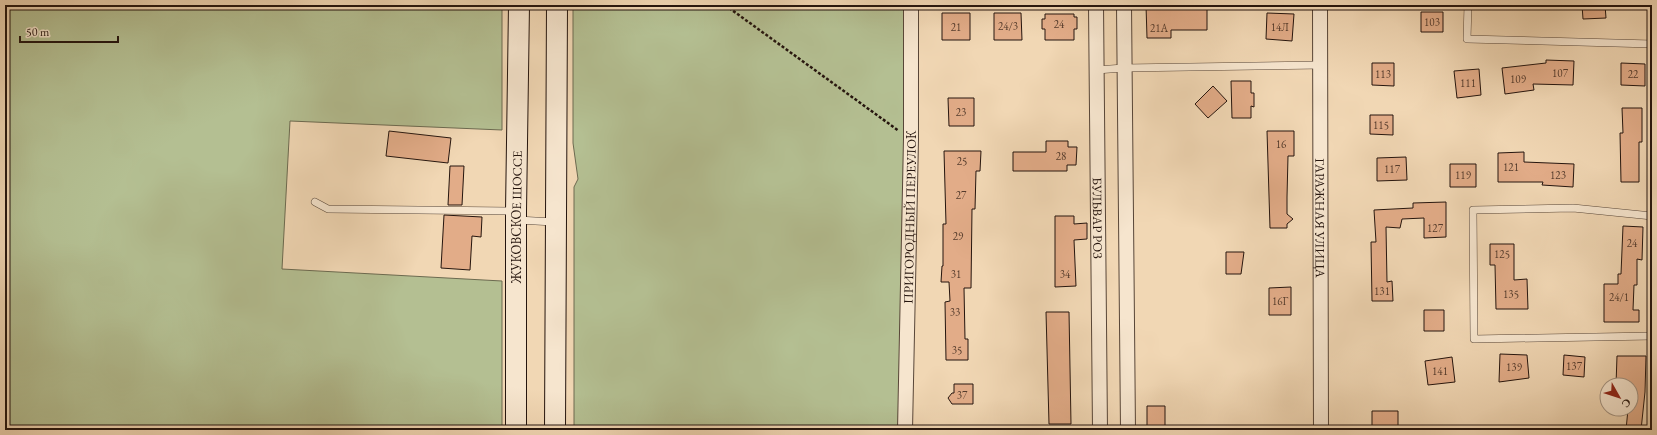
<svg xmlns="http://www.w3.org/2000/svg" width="1657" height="435" font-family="'EB Garamond',serif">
<rect width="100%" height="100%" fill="#f1d7b4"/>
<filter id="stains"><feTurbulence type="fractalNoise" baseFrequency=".005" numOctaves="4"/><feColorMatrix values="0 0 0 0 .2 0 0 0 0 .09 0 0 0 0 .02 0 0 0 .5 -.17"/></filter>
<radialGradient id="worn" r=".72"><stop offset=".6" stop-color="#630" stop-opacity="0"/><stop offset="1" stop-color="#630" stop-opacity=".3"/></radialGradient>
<path fill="#b4bf92" stroke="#6c6a50" d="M5,5h497v125l-212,-9 -8,148 220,12v149h-497z
M573,5h332l-1,425h-330v-243l4,-8 -5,-36z"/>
<path fill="#e2ac88" stroke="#25150e" d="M1146,5h61v25h-36v8h-24z
M1582,5h23l1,13 -23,1z
M1421,12h22v20h-22z
M942,13h28v27h-28z
M994,13h27l1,27h-28z
M1267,13l27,1 -2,27 -26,-2z
M1045,14h29v3h3v12h-3v11h-29v-11h-3v-10h3z
M1546,60l28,1 -1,24 -40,-1 1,6 -29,4 -3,-26 44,-5z
M1372,63h22v23l-22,-1z
M1621,63l24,1v22l-24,-1z
M1479,69l2,26 -24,3 -3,-27z
M1231,81h20v12h3v14l-3,-1v12h-19z
M1213,86l14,15 -19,17 -13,-14z
M948,98h26v28h-25z
M1622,108h20v34h-3v40h-18l-1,-49h3z
M1370,115h23v20l-23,-1z
M389,131l62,7 -3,25 -62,-7z
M1267,131h27v25h-6l-1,41v17l6,5 -6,5v4h-17z
M1046,141h22v6h9l-1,18h-9v6h-54v-19h33z
M944,151h37l-1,20h-4l-1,38h-3l-1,79h-7l1,51h3v21h-22l-1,-58 5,-1 -1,-19h-8l1,-16h1v-42h3z
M1524,152v10l50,2 -1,23 -31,-2 1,-3h-45v-29z
M1406,157l1,23 -30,1v-23z
M1450,164h26v23h-26z
M450,166h14l-2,39h-14z
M1446,202v35l-22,1v-20l-22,1 -2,9 -14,-1 1,55 5,-1 1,20h-21l-1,-59h5l-2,-32 39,-2v-5z
M444,215l38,2 -1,20 -9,-1 -2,34 -29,-2z
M1055,216h19v8l13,-1v16l-13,1 2,46 -21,1z
M1623,226l20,1 -1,33 -5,-1v26h-3l-1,25h6v12h-35v-38h14v-10h3z
M1490,244h24v36l13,-1 1,30h-32l-1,-44h-5z
M1226,252h18l-3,22h-15z
M1291,287v28h-22v-27z
M1424,310h20v21h-20z
M1046,312h23l2,112h-22z
M1500,354l27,1 2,23 -30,4z
M1564,355l21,2 -1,20 -21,-2z
M1617,356h29l-1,36 -4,38h-15l2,-21h3v-24h-15z
M1452,357l3,25 -27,3 -3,-24z
M954,384h19v20h-21l-4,-6 4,-5h2z
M1147,406h18v24h-18z
M1372,411h26v19h-26z"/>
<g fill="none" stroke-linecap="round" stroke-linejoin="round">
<defs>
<path id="service" d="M1468,5l-1,34 185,5
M1096,70l28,-2 196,-3
M315,202l13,7 187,2
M1652,216l-79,-8 -100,2 1,129 178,-3
M517,220l37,2"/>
<g id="minor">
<path id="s1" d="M1096,5l4,425"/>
<path d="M1124,5l4,425"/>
<path id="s2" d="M1320,5l1,425"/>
<path id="s3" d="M905,430l6,-291v-134"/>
</g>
<g id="secondary">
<path id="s4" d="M516,430v-219l3,-206"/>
<path d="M555,430l2,-425"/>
</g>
</defs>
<use href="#service" stroke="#584638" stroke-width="8"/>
<use href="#minor" stroke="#584638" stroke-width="16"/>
<use href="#secondary" stroke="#25150e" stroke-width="22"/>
<path stroke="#25150e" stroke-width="2.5" stroke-dasharray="3 2" stroke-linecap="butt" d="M725,5l174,126"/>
<use href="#service" stroke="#f6e5ce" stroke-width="7"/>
<use href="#minor" stroke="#f6e5ce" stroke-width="14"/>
<use href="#secondary" stroke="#f6e5ce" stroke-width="20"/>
</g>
<g text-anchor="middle" stroke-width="3.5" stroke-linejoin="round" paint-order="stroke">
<g font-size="11" fill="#543b2c">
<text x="1432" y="26">103</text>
<text x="1059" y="28">24</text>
<text x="1008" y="30">24/3</text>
<text x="956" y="31">21</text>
<text x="1280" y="31">14Л</text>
<text x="1159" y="32">21А</text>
<text x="1560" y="77">107</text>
<text x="1383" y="78">113</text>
<text x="1633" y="78">22</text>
<text x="1518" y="83">109</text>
<text x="1468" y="87">111</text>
<text x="961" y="116">23</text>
<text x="1381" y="129">115</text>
<text x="1281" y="148">16</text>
<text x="1061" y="160">28</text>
<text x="962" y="165">25</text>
<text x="1511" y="171">121</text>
<text x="1392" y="173">117</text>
<text x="1463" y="179">119</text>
<text x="1558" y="179">123</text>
<text x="961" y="199">27</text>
<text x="1435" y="232">127</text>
<text x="958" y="240">29</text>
<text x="1632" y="247">24</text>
<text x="1502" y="258">125</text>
<text x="956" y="278">31</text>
<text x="1065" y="278">34</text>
<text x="1382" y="295">131</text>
<text x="1511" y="298">135</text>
<text x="1619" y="301">24/1</text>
<text x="1280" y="305">16Г</text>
<text x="955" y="316">33</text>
<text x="957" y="354">35</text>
<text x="1574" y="370">137</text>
<text x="1514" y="371">139</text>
<text x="1440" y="375">141</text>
<text x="962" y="399">37</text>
</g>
<g font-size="13" fill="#25150e" stroke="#f6e5ce">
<text dy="5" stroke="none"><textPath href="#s4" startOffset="213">ЖУКОВСКОЕ ШОССЕ</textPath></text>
<text dy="5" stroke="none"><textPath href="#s3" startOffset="213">ПРИГОРОДНЫЙ ПЕРЕУЛОК</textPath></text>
<text dy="5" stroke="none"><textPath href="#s1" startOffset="213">БУЛЬВАР РОЗ</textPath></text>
<text dy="5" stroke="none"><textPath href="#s2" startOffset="213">ГАРАЖНАЯ УЛИЦА</textPath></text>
</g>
</g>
<rect width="1657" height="435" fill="none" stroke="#f1d7b4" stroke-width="20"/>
<rect x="6" y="6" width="1645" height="423" fill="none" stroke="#25150e" stroke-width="2"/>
<rect x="10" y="10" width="1637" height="415" fill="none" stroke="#25150e"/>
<g transform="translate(1619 397) rotate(129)"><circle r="19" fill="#f6e5ce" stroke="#a29281"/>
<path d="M0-3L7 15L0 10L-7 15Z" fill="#8f2418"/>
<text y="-6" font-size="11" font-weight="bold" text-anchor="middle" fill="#25150e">С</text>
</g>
<path d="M20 36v6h98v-6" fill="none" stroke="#25150e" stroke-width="2"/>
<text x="26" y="36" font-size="12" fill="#25150e" stroke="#f6e5ce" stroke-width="3" paint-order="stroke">50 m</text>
<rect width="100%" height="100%" filter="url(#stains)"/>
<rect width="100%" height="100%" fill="url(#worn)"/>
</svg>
